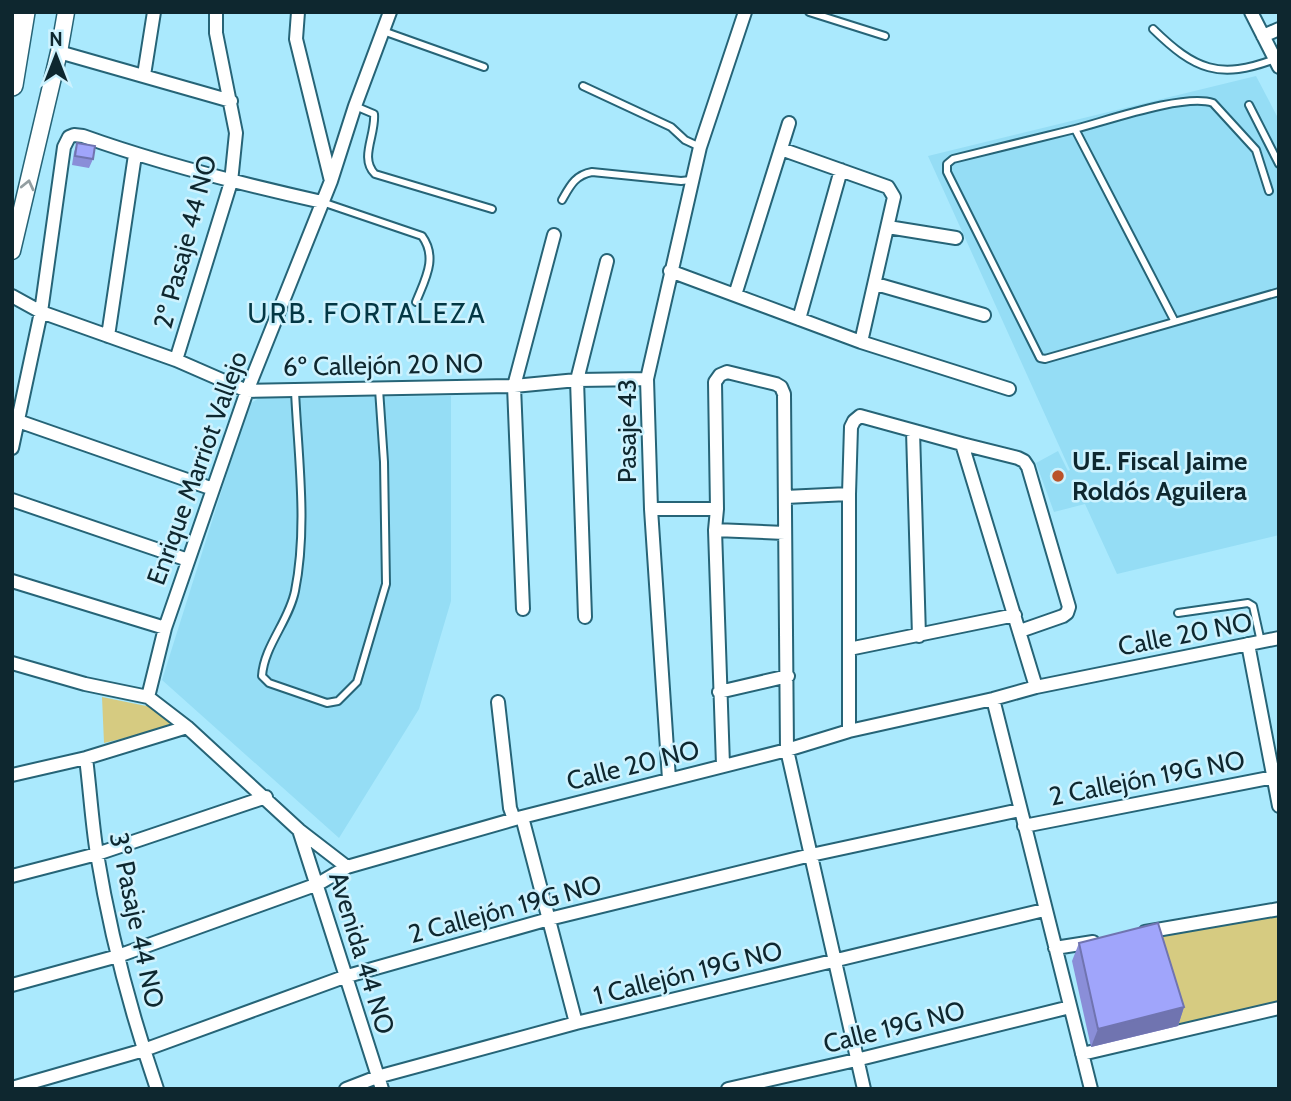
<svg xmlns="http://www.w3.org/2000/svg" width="1291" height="1101" font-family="Cabin,sans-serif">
<rect width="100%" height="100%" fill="#aae9fd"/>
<path fill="#95ddf5" d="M1256,76l23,44v415l-162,39 -32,-70 -31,8 -18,-49 22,-12 10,20 2,-1 -142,-314z
M451,396v205l-32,108 -80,129 -177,-158 85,-270 4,-7 8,-5z"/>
<path fill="#d6cb81" d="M102,697l54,11 11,7 4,12 -67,16z
M1279,912v91l-100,23 -27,-90z"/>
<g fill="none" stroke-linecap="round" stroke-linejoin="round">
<defs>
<path id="lane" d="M809,12l76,24
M1153,29c42,41 66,51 122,30
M383,31l101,36
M583,86l88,41 14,13 15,7
M1249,105l30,59
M355,106l19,8c2,21 -15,44 1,60l117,35
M1075,129c31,-8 110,-36 138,-26l43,47 13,41
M562,200c8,-14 13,-25 30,-28l89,9 10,-1
M322,202l100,34c16,22 3,43 -6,66
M1174,320l-99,-191 -122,30 -6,5v8l93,186 5,1 234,-67
M295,391c3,65 13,135 0,200 -6,30 -31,55 -33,85l7,7 58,20 11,-2 19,-19 29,-98 -2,-122 -5,-73
M1178,613l70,-10 5,3 8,36"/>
<path id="street" d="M298,12l-2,27 35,142
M1251,12l28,55
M1263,36l16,-7
M59,52l172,49
M144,75l10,-63
M781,149l107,38 6,10 -33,145
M888,227l68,11
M670,271l191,71 148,47
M876,284l108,31
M735,295l54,-172
M12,296l29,16 135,48 71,31 267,-5 63,-6 70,-1
M799,319l42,-149
M108,336l27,-181
M176,360l55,-178 5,-49 -20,-100v-21
M18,421l195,68
M913,431l6,205
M962,444l56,14 6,3 4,6 41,140 -2,6 -4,3 -43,15
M12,448l29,-136 23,-165 5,-10 5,-2 9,1c78,28 158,48 239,66
M785,497l64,-3
M12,500l176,60
M651,509h66
M715,530l70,3
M12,581l153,47
M523,609l-9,-223 40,-151
M585,617l-8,-237 30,-119
M1248,644l31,162
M849,649l166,-34
M12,663l73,21 63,13 39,30 112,103 48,37
M719,692l69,-16
M148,697l17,-69 82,-237 84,-210 24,-75 35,-94
M993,699l98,390
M498,702l12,106 4,11
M849,731v-237l2,-67 3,-6 6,-5 102,28 74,243
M86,758c4,32 6,65 11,96 13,80 34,159 60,235
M723,765l-8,-235 2,-21 -2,-127 5,-7 7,-3 49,12 5,3 3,7 3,356 77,339
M12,775l74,-17 101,-31
M669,779l-18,-270 -4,-130 53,-232 45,-135
M522,817l54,206
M1024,826l255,-50
M299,830l83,259
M12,876l85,-22 169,-57
M1145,932l134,-23
M1055,948l38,-6
M12,985l106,-29 200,-72 29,-17 175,-50 265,-67 62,-19 144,-32 43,-12 243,-49
M1082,1054l197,-46
M12,1088l132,-38 200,-73 205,-58 262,-64 209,-45
M346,1089l31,-12 199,-54 468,-113
M728,1089l128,-29 214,-53"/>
<path id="secondary" d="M12,251l47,-199 7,-40"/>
<path id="highway" d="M12,85l12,-73"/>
</defs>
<use href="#lane" stroke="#266477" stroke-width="10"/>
<use href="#street" stroke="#266477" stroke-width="16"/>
<use href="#secondary" stroke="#266477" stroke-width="19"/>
<use href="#highway" stroke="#266477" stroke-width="24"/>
<use href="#lane" stroke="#fff" stroke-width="6"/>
<use href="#street" stroke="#fff" stroke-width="12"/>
<use href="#secondary" stroke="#fff" stroke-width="16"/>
<use href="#highway" stroke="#fff" stroke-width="21"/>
</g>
<path fill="#8a8ed8" d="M77,143l16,16 -4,9 -17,-3 2,-13z
M1079,943l105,64 -6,19 -87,21 -19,-86z"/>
<path fill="#7074b0" d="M1184,1007l-6,19 -87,21 7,-18z"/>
<path fill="#a0a5fb" stroke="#7074b0" stroke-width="2" d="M77,143l18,3 -2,13 -18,-3z
M1158,923l26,84 -86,22 -19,-86z"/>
<defs><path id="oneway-chevron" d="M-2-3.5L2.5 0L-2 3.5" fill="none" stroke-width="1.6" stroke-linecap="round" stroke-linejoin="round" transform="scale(1.75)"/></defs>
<use stroke="#939ea1" href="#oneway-chevron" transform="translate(28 185) rotate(-77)"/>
<circle fill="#ba532b" stroke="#cdf2fe" stroke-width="2.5" cx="1058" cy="476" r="7"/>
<g text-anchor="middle" stroke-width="5" stroke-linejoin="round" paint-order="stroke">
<g font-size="26" fill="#0e272f" stroke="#cdf2fe">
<text transform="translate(185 242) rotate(-75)" y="9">2º Pasaje 44 NO</text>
<text transform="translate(383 365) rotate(-1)" y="9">6º Callejón 20 NO</text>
<text transform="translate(627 431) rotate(-90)" y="9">Pasaje 43</text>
<text transform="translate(197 468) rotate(-70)" y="9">Enrique Marriot Vallejo</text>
<text transform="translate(1185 634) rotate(-11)" y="9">Calle 20 NO</text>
<text transform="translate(633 765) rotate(-14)" y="9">Calle 20 NO</text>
<text transform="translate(1147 778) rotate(-11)" y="9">2 Callejón 19G NO</text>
<text transform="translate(505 909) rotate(-15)" y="9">2 Callejón 19G NO</text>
<text transform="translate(137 920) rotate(78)" y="9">3º Pasaje 44 NO</text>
<text transform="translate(362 953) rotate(73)" y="9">Avenida 44 NO</text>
<text transform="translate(688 973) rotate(-14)" y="9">1 Callejón 19G NO</text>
<text transform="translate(894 1027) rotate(-14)" y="9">Calle 19G NO</text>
</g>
<g font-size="26" font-weight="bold" fill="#0e272f" stroke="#cdf2fe" text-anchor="start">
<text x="1072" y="470">UE. Fiscal Jaime<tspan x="1072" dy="30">Roldós Aguilera</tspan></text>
</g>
<g font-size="28" letter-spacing="2" fill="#033744" stroke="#cdf2fe">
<text x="367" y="323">URB. FORTALEZA</text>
</g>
</g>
<rect width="1291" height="1101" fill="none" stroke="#0e272f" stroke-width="28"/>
<g transform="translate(56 56)" stroke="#cdf2fe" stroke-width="5" paint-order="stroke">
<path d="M0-5L12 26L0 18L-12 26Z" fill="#0e272f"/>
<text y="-10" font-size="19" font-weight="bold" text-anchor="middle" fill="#0e272f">N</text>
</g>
</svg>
